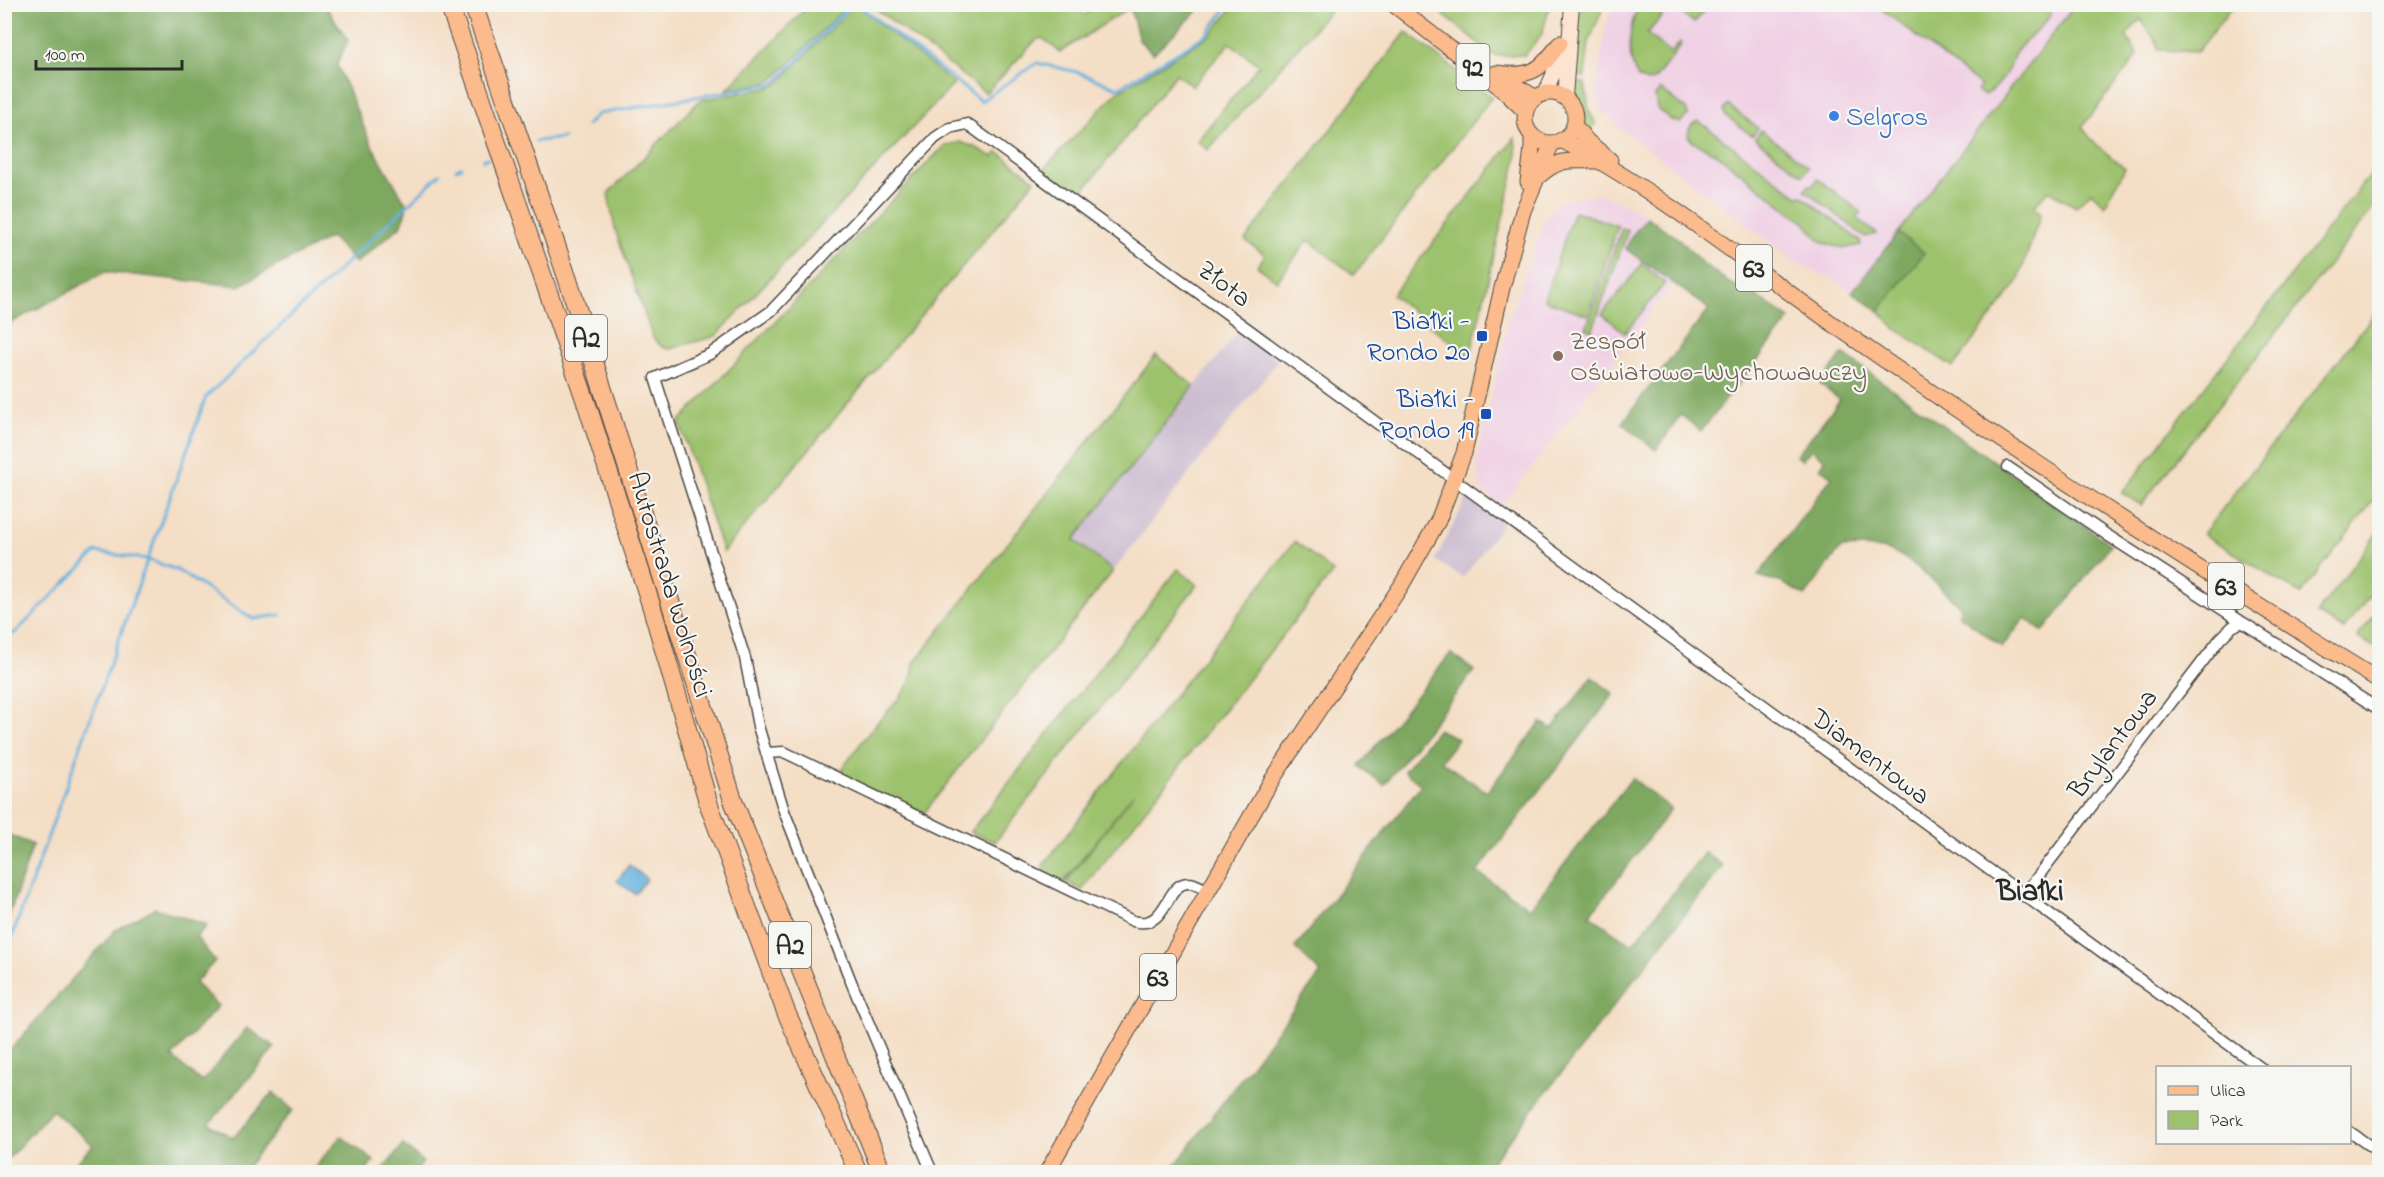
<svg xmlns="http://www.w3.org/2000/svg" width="2384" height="1177" font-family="'Indie Flower',sans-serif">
<rect width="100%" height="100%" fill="#f6f6f2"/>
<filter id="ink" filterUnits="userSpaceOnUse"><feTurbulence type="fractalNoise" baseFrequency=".0167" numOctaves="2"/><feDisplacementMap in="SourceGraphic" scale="12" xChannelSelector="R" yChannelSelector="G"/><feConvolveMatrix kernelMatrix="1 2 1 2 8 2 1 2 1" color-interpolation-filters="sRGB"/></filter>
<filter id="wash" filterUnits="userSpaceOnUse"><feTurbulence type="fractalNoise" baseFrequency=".008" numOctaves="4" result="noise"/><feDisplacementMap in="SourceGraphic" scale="24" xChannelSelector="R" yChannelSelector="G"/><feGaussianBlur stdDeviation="1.35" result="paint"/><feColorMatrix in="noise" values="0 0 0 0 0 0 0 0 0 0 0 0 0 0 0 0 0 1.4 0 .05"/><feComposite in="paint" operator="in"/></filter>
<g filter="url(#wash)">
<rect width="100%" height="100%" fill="#f4dec5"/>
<path fill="#f0d0e4" d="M1614,5h461l-223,287 -16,-11 -39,-18 -174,-133 -21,-20 -6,-17 9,-66z
M1599,194l37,15 11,8 -16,20 -5,12 47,34 -171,223 -22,-18 -4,-26 32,-139 36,-101 17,-21z"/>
<path fill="#cebed1" d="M1238,331l40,29 -165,211 -39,-31z
M1467,498l36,25 -40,55 -28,-18z"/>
<path fill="#9dc26d" stroke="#64764c" stroke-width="1.5" d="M2047,4l5,7c-6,16 -28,27 -38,44 -2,4 -2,9 -5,13 -5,9 -16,26 -26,27l-6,-4 4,-5 -105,-81z
M809,5h39l-73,73 -10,5 -39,7z
M871,5h200l14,10 10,-10h39l-74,47 -18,-14 -6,2 -50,53z
M1235,5h100l-127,145 -11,-9 62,-76 -29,-22 -38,43 -16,-12 -97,122 -35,-27 73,-77 93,-57z
M1431,5h119l-8,29 -17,21 -30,1z
M1581,5h23l-15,37 -4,35 -15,-2z
M1639,5h70l-15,18 -23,-18 -24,29 24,19 9,-11 2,2 -27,35 -8,3 -9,-4c-12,-22 -10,-51 1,-73z
M2075,5h159l-37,47 -39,-2 -1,-8 -17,-23 -14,17 12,19 -56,72 13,17 30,24 -20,38 -14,-14 -15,15 -28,-17 -14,17 7,6 -23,69 -65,85 -57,-38 -17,-18 45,-58 -26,-20z
M853,6h5l96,78 -238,252 -47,13 -7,-2 -9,-9 -38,-109 -7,-35 92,-94 67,-12 10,-4z
M1406,32l86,65 -138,178 -46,-35 -31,41 -20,-15 8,-11 -20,-15z
M1570,82l15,1 4,28 7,13 -9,10c-5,-9 -3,-20 -7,-29 -4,-9 -9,-13 -10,-23z
M1660,89l26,20 2,6 -8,8 -9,-3 -14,-12 -2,-12z
M1728,105l30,23 -6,8 -27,-21 -1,-5z
M1699,121l100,76 2,-2 59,46 1,4 -14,3 -15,-2 -12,-5 -14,-17 -91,-71 -22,-11 -5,-6c0,-7 4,-14 11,-15z
M1761,130l48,37 -7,8 -47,-37z
M1515,138l2,20 -47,199 -78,-62z
M960,142l17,6 16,9 5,-5 37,28 -312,372 -44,-130 265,-276z
M2379,163v38l-238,304 -19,-12z
M1818,179l43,33 -5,6 21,16 -12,3 -60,-47 4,-5 3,1z
M1574,211l44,15 -30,89 -44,-15z
M1622,228l6,2 -36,101 -6,-3z
M1642,264l23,19 -40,50 -23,-19z
M2379,308v185l-78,101 -98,-60z
M1156,355l38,31 -120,154 39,31 -189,242 -84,-36 1,-7c10,-13 20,-28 31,-41 17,-22 40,-36 42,-66z
M2379,531v53l-35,45 -28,-15z
M1295,541l38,31 -251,318 -16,-8 68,-89 -70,89 -20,-9 -1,-8z
M1178,569l19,16 -202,257 -25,-10z
M2379,609v41l-22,-13z"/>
<path fill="#7ea860" stroke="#546a46" stroke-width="1.5" d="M5,4l320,1 23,35 -11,25 35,81 35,59 -5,20 -46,38 -25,-26 -92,49 -134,-14 -100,54z
M1134,4h70v1l-51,49 -14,-14 -9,-33z
M1647,217l32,22 22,23 30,22 18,7 41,28 -89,112 -20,-16 -25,35 -34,-27 87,-114 -83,-60 5,-12z
M1898,233l26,20 -45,58 -27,-19z
M1843,354l268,191 -68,87 -18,-14 -23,29 -44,-33 4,-6c-17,-15 -49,-49 -69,-56 -17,-6 -34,-5 -52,-4l-36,48 -22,-13 -25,-7 74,-99 -12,-9 5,-8 -14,-11 -9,11 -6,-4 44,-56 -20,-16z
M1451,653l23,18 -90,114 -25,-19z
M1592,677l22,17 -137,178 53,36 102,-130 39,31 -81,106 42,30 73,-93 18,14 -239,306h-314l151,-199 -26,-25 126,-163 -17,-14 34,-42 20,10 -17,22 46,31 54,-70 11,7z
M5,833l28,12 -28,83z
M155,908l52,17 -11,12 19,24 -20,22 23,23 -46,51 30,25 45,-54 28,19 -66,77 24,14 40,-46 20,18 -50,62h-175l25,-27 -41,-35 -47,52v-106l110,-126z
M341,1136l33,25 -10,11h-53z
M403,1145l20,17 -7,10h-35z"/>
<path fill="#65b1de" stroke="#486e84" stroke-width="1.5" d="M629,865l18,14 -12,15 -18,-13z"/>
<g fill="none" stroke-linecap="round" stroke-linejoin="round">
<path stroke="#65b1de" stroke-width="3" d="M857,4l124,97 56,-38 40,9 41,16 88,-53 24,-31
M587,125l11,-11 173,-30 7,-4 73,-76
M536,141l28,-3
M483,160l5,-2
M456,169l5,-2
M4,635l11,-2 81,-81 50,7 31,11 76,49 27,-4
M4,959l202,-562 234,-223"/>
</g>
</g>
<g filter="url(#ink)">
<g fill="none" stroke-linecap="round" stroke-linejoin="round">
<defs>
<path id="street" d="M2008,467l99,68 135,87
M766,753l18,-1 349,169c35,10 32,-39 56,-38 6,0 13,5 18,7
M2023,896l197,-257 12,-12 10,-5 138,88
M2350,1132l30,21
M932,1172l-80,-188 -68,-173 -26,-85 -13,-68 -90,-280 55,-24 61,-43 164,-173 15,-10 17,-4 1294,944"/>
<path id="secondary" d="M1545,93l8,-18 7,-31
M1565,97l7,-93"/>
<path id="primary" d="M1393,4l108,84 25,24
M1496,73c35,5 44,-2 64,-30
M1502,78l33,19
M1525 118a25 25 0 1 1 50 0a25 25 0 1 1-50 0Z
M1574,125l13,16 23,19
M1561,140c102,53 192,129 286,194 173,121 352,236 533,347
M1539,176c22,-19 30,-15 57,-15
M1528,182l4,-34v-13
M1047,1172l223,-389 131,-197 37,-65 26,-68 38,-165 21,-77 29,-68"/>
<path id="highway" d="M449,4l139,404 64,200 57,197 77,207 72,160
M473,4l95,276 166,523 148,369"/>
</defs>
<use href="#street" stroke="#494642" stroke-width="13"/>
<use href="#secondary" stroke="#494642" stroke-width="16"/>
<use href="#primary" stroke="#494642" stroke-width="17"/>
<use href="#highway" stroke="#494642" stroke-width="20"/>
<use href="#street" stroke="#fff" stroke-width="10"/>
<use href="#secondary" stroke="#fde4d1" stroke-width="14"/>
<use href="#primary" stroke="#fbbb8c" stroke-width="15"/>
<use href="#highway" stroke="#fbbb8c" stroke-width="18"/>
</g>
</g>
<circle fill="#3f7fe0" stroke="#f6f6f2" stroke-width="2" cx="1834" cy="116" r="6"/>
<g fill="#1a4fb4" stroke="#f6f6f2" stroke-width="2">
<rect x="1476" y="330" width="12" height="12" rx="3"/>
<rect x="1480" y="408" width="12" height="12" rx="3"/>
</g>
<circle fill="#8d6e63" stroke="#f6f6f2" stroke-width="2" cx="1558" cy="356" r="6"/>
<g text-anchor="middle" stroke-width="4.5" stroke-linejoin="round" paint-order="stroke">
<g fill="#f6f6f2" stroke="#686867" stroke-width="1.5">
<rect x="1456.5" y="44" width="33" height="46" rx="4.5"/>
<rect x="1736" y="245" width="36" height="46" rx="4.5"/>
<rect x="565" y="315" width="42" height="46" rx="4.5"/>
<rect x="2208" y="563" width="36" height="46" rx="4.5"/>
<rect x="769" y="922" width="42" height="46" rx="4.5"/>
<rect x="1140" y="954" width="36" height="46" rx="4.5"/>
</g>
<g font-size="26" font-weight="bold" fill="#2b2b2b">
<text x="1473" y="76">92</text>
<text x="1754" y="277">63</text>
<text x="586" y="347">A2</text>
<text x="2226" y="595">63</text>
<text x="790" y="954">A2</text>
<text x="1158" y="986">63</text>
</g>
<g font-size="27" fill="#366cbe" stroke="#f6f6f2" text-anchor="start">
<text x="1846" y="125">Selgros</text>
</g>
<g font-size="27" fill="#2b2b2b" stroke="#f6f6f2">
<text transform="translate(1225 283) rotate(37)" y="9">Złota</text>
<text transform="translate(671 584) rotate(73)" y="9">Autostrada Wolności</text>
<text transform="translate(2112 743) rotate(-53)" y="9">Brylantowa</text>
<text transform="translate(1871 756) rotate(37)" y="9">Diamentowa</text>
</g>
<g font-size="27" fill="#164399" stroke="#f6f6f2" text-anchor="end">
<text x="1470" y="329">Białki -<tspan x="1470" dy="31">Rondo 20</tspan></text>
<text x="1474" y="407">Białki -<tspan x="1474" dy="31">Rondo 19</tspan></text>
</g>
<g font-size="27" fill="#785e54" stroke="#f6f6f2" text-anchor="start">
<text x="1570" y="349">Zespół<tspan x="1570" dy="31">Oświatowo-Wychowawczy</tspan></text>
</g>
<g font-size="30" font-weight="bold" fill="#2b2b2b" stroke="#f6f6f2">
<text x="2030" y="900">Białki</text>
</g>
</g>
<rect width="2384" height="1177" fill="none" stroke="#f6f6f2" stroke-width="24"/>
<rect x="2156" y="1066" width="195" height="78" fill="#f6f6f2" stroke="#a5a5a2" stroke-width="1.5"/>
<rect x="2168" y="1086" width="30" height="9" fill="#fbbb8c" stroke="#a5a5a2" stroke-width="1.5"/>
<text x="2210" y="1096" font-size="18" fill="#2b2b2b">Ulica</text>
<rect x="2168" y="1111" width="30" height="18" fill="#9dc26d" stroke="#a5a5a2" stroke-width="1.5"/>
<text x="2210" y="1126" font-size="18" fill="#2b2b2b">Park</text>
<path d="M36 60v9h146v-9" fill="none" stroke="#2b2b2b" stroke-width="3"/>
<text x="45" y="60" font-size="18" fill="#2b2b2b" stroke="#f6f6f2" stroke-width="4.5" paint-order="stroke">100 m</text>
</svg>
